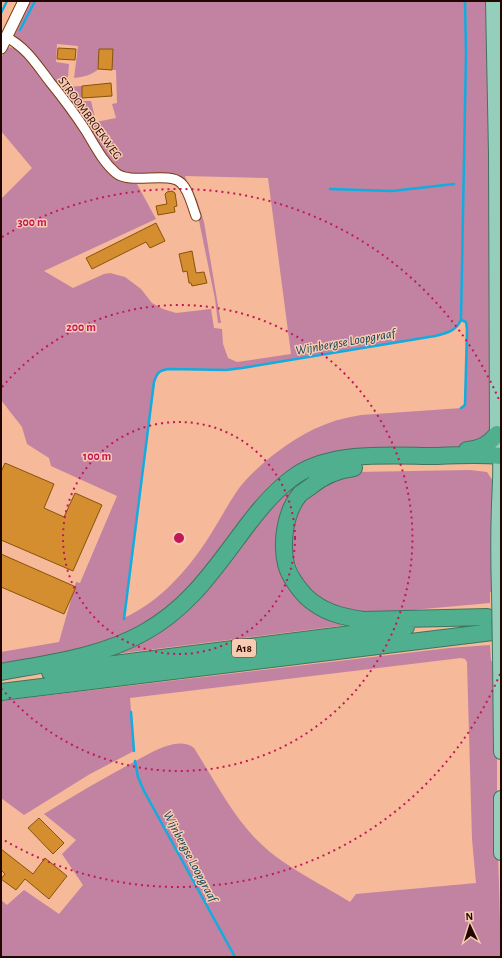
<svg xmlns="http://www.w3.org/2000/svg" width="502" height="958" font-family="'Alegreya Sans',sans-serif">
<rect width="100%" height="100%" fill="#f6b999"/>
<path fill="#c183a1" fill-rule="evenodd" d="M29,1h460l2,431 -25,15 -139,7c-16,5 -34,11 -47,22 -28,23 -45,56 -68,85 -9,12 -21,25 -32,36 -48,47 -116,56 -179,67v-12l58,-10 17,-60 4,1 37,-87 -66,-30 -2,-8 -22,-14 -5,-17 -21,-27v-201l31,-31 -31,-37v-72l5,-12 10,1 22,22 73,103 11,9 15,2 19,35 -112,52 29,17 31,-14 6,-1 15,4 16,12 11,14 11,6 13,4 35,-4 3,19 8,1 1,15 5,14 9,4 54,-8 -23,-176 -83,-2 5,13 7,11 7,22 17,101h-3l-3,-24 -19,-93 -13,-22 -66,-11 -55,-80v-3l2,-3 18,-1 1,15h8l5,21 20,-4 -4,-14 5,-1 -1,-33 -17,-1c-8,6 -15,8 -25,9l4,-32 -21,-2 -1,18 13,2 -1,13 -9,7h-3l-42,-47 -1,-3zM461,320l5,3 1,6 -2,76 -3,3 -101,7c-10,2 -22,4 -32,8 -32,11 -72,41 -92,68 -11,16 -19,33 -30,49 -21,32 -48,62 -83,78l30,-236c3,-9 5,-12 15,-13l57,1 16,-2 193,-32c11,-3 21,-5 26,-16z
M327,466l-41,44 7,75 70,38 -272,34 68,-30 128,-141z
M470,470l17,2 6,9 -1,98 -1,13h-1v11l-111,10c-16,-1 -32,-1 -47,-8 -36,-17 -49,-59 -34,-94 3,-6 8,-15 14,-19 6,-5 20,-14 26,-17 6,-1 13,-2 18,-3z
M490,645l1,16h1l5,65v90l4,141h-500v-57l6,5 17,-15 35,24 24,-29 -21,-31 14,-14 -32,-26c29,-18 58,-35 88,-51 13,-7 27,-16 42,-19 7,-1 14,-1 20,4 19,30 36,63 60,89 26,28 64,45 96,65l6,-8 120,-11 -4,-44 -5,-177 -2,-3 -4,-1 -331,40 4,53 -44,23 -66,41 -23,-17v-97l448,-53z"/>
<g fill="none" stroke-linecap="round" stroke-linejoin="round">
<path stroke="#11ace0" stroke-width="2.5" d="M1,13l6,-12
M20,30l15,-29
M330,189l62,2 62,-7
M461,320l5,2 1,7 -2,76 -4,3
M124,619l30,-237c3,-9 5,-12 15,-13l57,1 16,-2 193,-32c12,-3 21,-5 26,-16l5,-266 -1,-53
M131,712l3,39
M135,761l3,16 6,14 91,166"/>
</g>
<path fill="#d48d2f" stroke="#865409" d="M58,48l18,1 -1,11 -18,-1z
M99,49h14l-1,21 -14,-1z
M111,83l1,13 -30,2v-12z
M172,191l3,2 2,13 -3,1 1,5 -17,3 -2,-9 11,-2 -2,-10 2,-2z
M156,223l9,18 -15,7 -4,-6 -54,27 -6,-11z
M192,251l4,22 8,-1 3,11 -15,3 -1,-3h-2l-2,-12 -4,1 -4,-18z
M5,463l49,21 -10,24 20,9 11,-24 27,12 -29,66 -72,-31v-68z
M1,554l75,33 -12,27 -63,-27z
M39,818l25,25 -11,11 -25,-26z
M1,849l32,25 12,-16 22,18 -18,23 -24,-20 -9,11 -15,-11 4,-5 -4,-4z"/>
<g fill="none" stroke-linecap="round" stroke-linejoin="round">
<defs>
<path id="minor" d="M6,37c20,10 31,28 44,45 13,16 25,32 36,49 9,15 17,31 30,42 14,12 53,-2 65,10 8,7 11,23 15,33"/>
<path id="tertiary" d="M1,48l23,-47"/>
<path id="primary" d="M493,1l3,153 1,280c5,22 3,47 2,70 -1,29 -1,58 0,87
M500,655l1,97
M501,798v55"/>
<path id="motorway" d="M467,450c14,-1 22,-6 30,-16
M354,468c-18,2 -31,8 -44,19 -3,2 -7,5 -10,7 -15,18 -19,48 -14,70 3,13 17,32 28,39 15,11 31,14 49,17l124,-3
M1,672c48,-9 99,-15 142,-39 48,-26 74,-68 106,-110 14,-18 29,-36 49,-49 38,-24 97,-18 139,-18 21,-1 43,-2 64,0
M50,672l356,-45
M1,692l500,-61"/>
</defs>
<use href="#minor" stroke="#7a3a10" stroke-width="11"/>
<use href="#tertiary" stroke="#7a3a10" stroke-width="13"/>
<use href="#primary" stroke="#3f745d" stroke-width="16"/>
<use href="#motorway" stroke="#3f745d" stroke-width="18"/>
<use href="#minor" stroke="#fff" stroke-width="9"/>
<use href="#tertiary" stroke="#fff" stroke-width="11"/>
<use href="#primary" stroke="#95cfbc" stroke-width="14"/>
<use href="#motorway" stroke="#4faf8f" stroke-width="16"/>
<defs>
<path id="primary-bridge" d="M499,591l1,64"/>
</defs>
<use href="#primary-bridge" stroke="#3f745d" stroke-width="16" stroke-linecap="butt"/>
<use href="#primary-bridge" stroke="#95cfbc" stroke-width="14"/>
</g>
<g fill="none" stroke="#c2185b" stroke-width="2" stroke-dasharray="2 4">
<circle cx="179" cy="538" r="116"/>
<path d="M2 387A233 233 0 1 1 2 689"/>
<path d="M500 674A349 349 0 0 1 2 839M2 237A349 349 0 0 1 500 402"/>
</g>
<g text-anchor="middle" stroke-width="3" stroke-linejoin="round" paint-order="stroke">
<rect fill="#f9cbb2" stroke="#624235" stroke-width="1" x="232" y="639" width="24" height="18" rx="3"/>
<g font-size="11" font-weight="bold" fill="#210700">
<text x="244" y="652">A18</text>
</g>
<g font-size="12" fill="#210700" stroke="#f9cbb2">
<text transform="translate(90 118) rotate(54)" y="4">STROOMBROEKWEG</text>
</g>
<g font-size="13" font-style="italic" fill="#033f54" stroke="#f9cbb2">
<text transform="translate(345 341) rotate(-10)" y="5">Wijnbergse Loopgraaf</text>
<text transform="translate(191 856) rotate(62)" y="5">Wijnbergse Loopgraaf</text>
</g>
</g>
<circle cx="179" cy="538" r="6" fill="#c2185b" stroke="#f9cbb2" stroke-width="2"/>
<g font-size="12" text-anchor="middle" font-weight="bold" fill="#c2185b" stroke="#f9cbb2" stroke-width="3" stroke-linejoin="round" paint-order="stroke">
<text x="32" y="226">300 m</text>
<text x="81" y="331">200 m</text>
<text x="97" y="460">100 m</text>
</g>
<rect width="502" height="958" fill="none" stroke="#210700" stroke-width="4"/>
<g transform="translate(470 926) rotate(356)" stroke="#f9cbb2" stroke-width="3" paint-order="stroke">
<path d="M0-3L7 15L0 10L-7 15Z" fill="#210700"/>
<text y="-6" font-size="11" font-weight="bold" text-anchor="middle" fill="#210700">N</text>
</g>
</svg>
